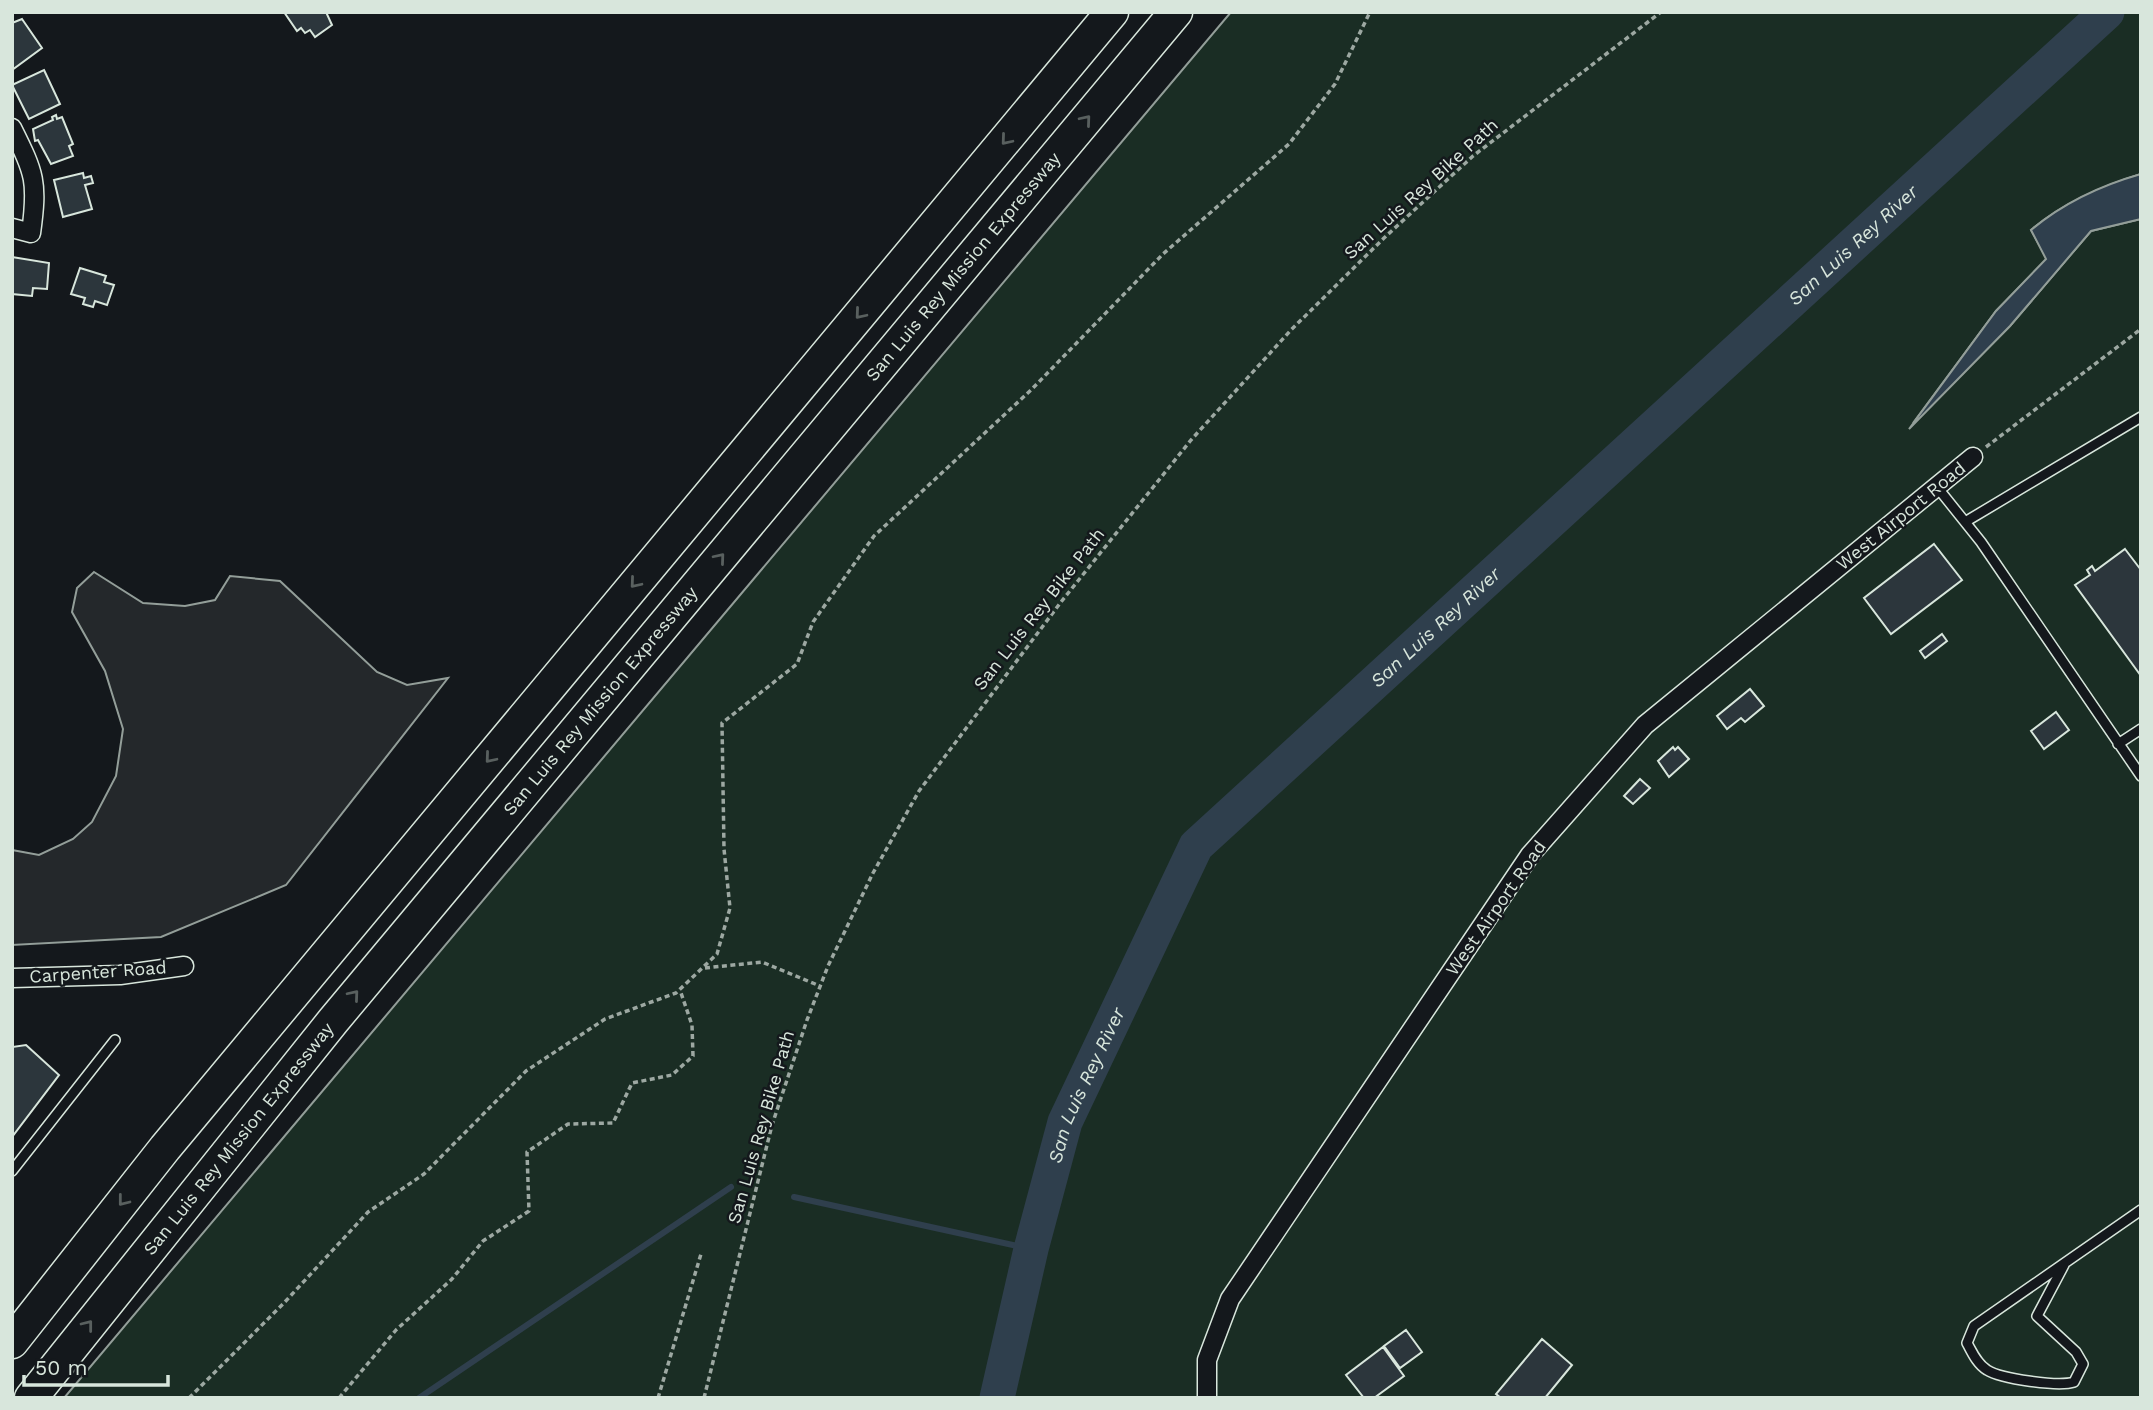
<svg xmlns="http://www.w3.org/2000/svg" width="2153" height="1410" font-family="'Work Sans',sans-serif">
<rect width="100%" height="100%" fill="#14181c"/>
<path fill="#1a2d24" stroke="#939e99" stroke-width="2" d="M1231,12h910v162c-39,12 -79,30 -110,56l16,29 -51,52 -83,112 97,-97 81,-95 50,-12v1179h-2077z"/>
<path fill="#24282b" stroke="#939e99" stroke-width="2" d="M94,572l49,31 42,3 30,-6 15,-24 50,5 97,91 30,13 41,-7 -162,207 -125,52 -149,8v-95l27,5 34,-16 19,-17 24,-46 7,-47 -18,-58 -33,-59 5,-24z"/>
<path fill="#2f3f4d" stroke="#939e99" stroke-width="2" d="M2141,174v45l-50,12 -81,95 -101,103 87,-118 50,-52 -15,-29c31,-26 71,-45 110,-56z"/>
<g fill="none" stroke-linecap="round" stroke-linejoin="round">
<path stroke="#2f3f4d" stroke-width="6" d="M794,1197l237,52
M419,1398l312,-211"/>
<path stroke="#2f3f4d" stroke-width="35" id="s1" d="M997,1398l34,-149 34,-127 131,-276 911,-834"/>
</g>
<path fill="#2c363c" stroke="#d8e6dc" stroke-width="2" d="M284,12h42l6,13 -17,12 -5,-7 -5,3 -4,-5 -4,3z
M22,19l20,29 -30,22v-47z
M44,70l16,34 -31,15 -17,-34z
M56,115l1,4 5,-2 11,27 -4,2 4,10 -22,8 -13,-24 -3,1 -2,-12 20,-9 -1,-3z
M83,173l1,5 7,-2 2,7 -8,2 7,24 -29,8 -9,-37z
M12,257l37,6 -2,26 -14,-1 -1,8 -20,-2z
M80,268l26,8 -2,6 10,3 -7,20 -12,-4 -2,6 -10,-3 2,-6 -14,-4z
M1934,544l28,36 -71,54 -27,-36z
M2125,549l16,21v106l-66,-91 15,-10 -3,-5 5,-4 3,5z
M1942,634l5,7 -22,17 -5,-7z
M1750,689l14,17 -19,16 -4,-4 -14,11 -10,-13z
M2056,712l13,18 -25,19 -13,-18z
M1673,747l2,3 3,-3 11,12 -20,18 -11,-16z
M1640,779l10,9 -17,16 -9,-8z
M26,1045l33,30 -47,62v-90z
M1406,1330l16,22 -22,16 -16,-22z
M1542,1339l30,26 -27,33h-44l-5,-4z
M1383,1347l21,29 -30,22h-10l-18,-23z"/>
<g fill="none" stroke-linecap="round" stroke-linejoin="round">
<defs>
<path id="lane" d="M1937,487l44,55 160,234
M1965,522l176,-105
M2118,744l23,-15
M12,1171l103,-131
M2064,1265l-27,51 39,36 7,12 -9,18c-15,5 -73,-3 -87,-12 -10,-6 -15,-18 -20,-27l7,-17 167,-116"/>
<path id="street" d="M12,128c23,46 26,54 19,105l-19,-5
M12,978l108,-3 64,-9
M1207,1398v-38l23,-61 300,-444 115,-130 328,-268"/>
<g id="highway">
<path d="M12,1342l153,-194 947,-1136"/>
<path id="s2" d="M31,1398l302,-377 843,-1009"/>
</g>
</defs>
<use href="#lane" stroke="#d8e6dc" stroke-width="12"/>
<use href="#street" stroke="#d8e6dc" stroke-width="21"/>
<use href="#highway" stroke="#d8e6dc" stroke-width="35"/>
<path stroke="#9da8a2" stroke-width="3.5" stroke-dasharray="5 3.5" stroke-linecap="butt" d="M1986,447l155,-118
M705,968l57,-6 58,24
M189,1398l94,-94 85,-92 56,-38 102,-103 79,-52 71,-26 41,-39 13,-46 -6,-59 -2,-126 75,-59 16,-42 61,-86 157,-146 132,-136 126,-110 46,-60 35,-72
M339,1398l57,-68 56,-51 31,-38 46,-30 -2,-59 41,-28 45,-1 19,-40 40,-8 21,-19 -1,-31 -12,-35
M658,1398l43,-144
M704,1398l68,-273 35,-105 21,-54 45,-93 46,-82 142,-189 130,-162 100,-110 93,-92 89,-82 188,-144"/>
<use href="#lane" stroke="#14181c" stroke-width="9"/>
<use href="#street" stroke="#14181c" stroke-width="18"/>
<use href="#highway" stroke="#14181c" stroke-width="32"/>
</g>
<defs><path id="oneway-chevron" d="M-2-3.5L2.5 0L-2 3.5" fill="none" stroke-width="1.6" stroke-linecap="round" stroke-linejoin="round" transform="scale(1.75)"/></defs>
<g stroke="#59605f">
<use href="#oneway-chevron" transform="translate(1086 120) rotate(-50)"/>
<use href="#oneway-chevron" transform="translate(1006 140) rotate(130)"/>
<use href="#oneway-chevron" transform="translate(860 314) rotate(130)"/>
<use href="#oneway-chevron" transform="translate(720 558) rotate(-50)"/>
<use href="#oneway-chevron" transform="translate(635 583) rotate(130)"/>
<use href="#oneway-chevron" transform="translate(490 758) rotate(130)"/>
<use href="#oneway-chevron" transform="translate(354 995) rotate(-50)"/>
<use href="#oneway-chevron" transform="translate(123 1201) rotate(128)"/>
<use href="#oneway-chevron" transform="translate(88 1325) rotate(-52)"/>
</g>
<g text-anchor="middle" stroke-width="5" stroke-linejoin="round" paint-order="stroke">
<g font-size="18" fill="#d8e6dc" stroke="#14181c">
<text transform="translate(1421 189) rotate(-42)" y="6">San Luis Rey Bike Path</text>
<text dy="6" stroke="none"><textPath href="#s2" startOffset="1466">San Luis Rey Mission Expressway</textPath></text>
<text transform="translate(1901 516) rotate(-39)" y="6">West Airport Road</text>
<text transform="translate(1039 609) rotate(-52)" y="6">San Luis Rey Bike Path</text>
<text dy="6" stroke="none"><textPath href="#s2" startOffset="900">San Luis Rey Mission Expressway</textPath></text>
<text transform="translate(1496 908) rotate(-55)" y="6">West Airport Road</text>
<text transform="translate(98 972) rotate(-4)" y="6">Carpenter Road</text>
<text transform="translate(761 1127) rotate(-74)" y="6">San Luis Rey Bike Path</text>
<text dy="6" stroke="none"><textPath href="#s2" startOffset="332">San Luis Rey Mission Expressway</textPath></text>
</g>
<g font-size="19" font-style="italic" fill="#d8e6dc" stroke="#14181c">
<text dy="7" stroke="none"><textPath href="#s1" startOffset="1480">San Luis Rey River</textPath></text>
<text dy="7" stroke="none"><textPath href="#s1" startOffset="914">San Luis Rey River</textPath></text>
<text dy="7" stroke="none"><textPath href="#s1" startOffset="326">San Luis Rey River</textPath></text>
</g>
</g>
<rect width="2153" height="1410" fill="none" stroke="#d8e6dc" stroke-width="28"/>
<path d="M24 1375v10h144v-10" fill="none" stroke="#d8e6dc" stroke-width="3.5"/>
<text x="35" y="1375" font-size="21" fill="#d8e6dc" stroke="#14181c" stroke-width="5" paint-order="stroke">50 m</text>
</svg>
